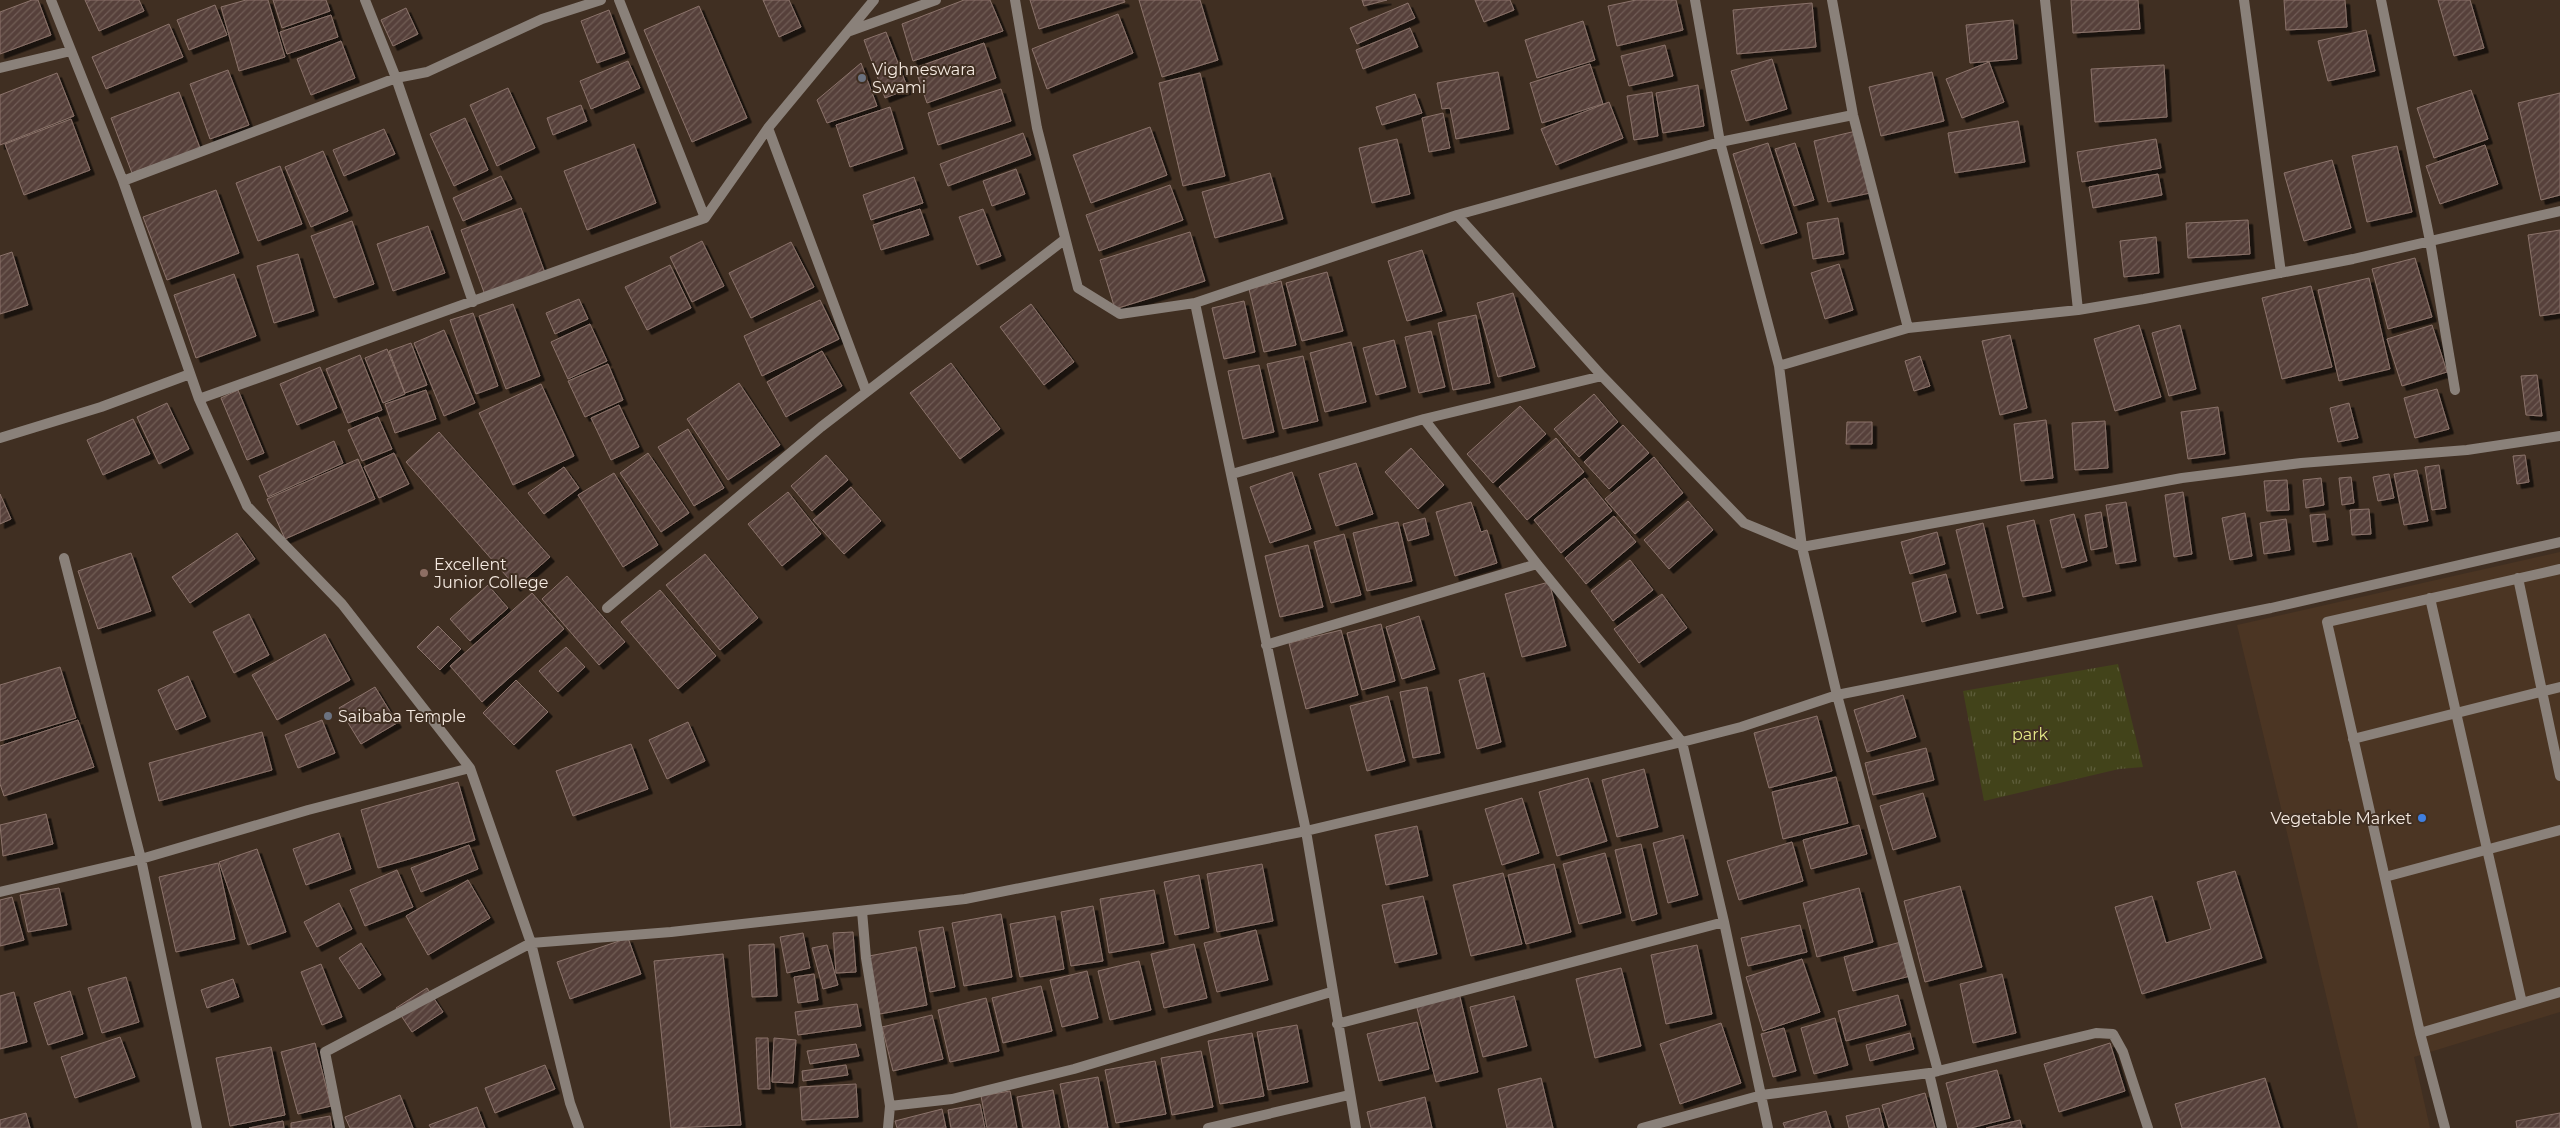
<svg xmlns="http://www.w3.org/2000/svg" width="2560" height="1128" font-family="Montserrat,sans-serif">
<defs>
<pattern id="park-tufts" width="24" height="20" patternUnits="userSpaceOnUse" patternTransform="scale(1.25)"><rect width="24" height="20" fill="#42431a"/><path d="M3 7l-1-3M5 7V3M7 7l1-3M15 17l-1-3M17 17v-4M19 17l1-3" fill="none" stroke="#5e5e3b"/></pattern>
<pattern id="building-hatch" width="6" height="6" patternUnits="userSpaceOnUse" patternTransform="scale(1.25)"><rect width="6" height="6" fill="#57413a"/><path d="M-1 1l2-2M0 6l6-6M5 7l2-2" fill="none" stroke="#705c56"/></pattern>
<filter id="shadow"><feDropShadow dx="4.5" dy="4.5" stdDeviation="0" flood-color="#0009"/></filter>
</defs>
<rect width="100%" height="100%" fill="#402f22"/>
<path fill="#4b3523" d="M2560,552v460l-146,45 16,71h-72l-121,-503z"/>
<path fill="url(#park-tufts)" d="M2118,664l25,103 -24,2 -135,32 -21,-110z"/>
<path fill="url(#building-hatch)" stroke="#8b736b" filter="url(#shadow)" d="M32,0h6l13,35 -51,19v-42z
M85,0h54l5,11 -45,20z
M246,0h22l17,57 -46,14 -18,-64z
M273,0h53l4,11 -48,17z
M763,0h26l12,27 -22,10z
M964,0h26l13,31 -90,30 -11,-37z
M1030,0h94l1,2 -86,27z
M1139,0h61l18,60 -56,17z
M1362,0h25l-23,6z
M1475,0h35l4,10 -30,12z
M1636,0h40l7,30 -66,16 -9,-40z
M2071,0h67l2,29 -67,4z
M2284,0h61l2,27 -61,3z
M2438,0h32l14,48 -30,8z
M1408,3l7,15 -58,26 -7,-16z
M1812,3l4,44 -79,7 -4,-44z
M215,5l12,30 -38,15 -12,-30z
M699,6l48,112 -55,24 -48,-112z
M406,8l12,26 -25,12 -12,-26z
M609,10l16,43 -28,10 -16,-42z
M1118,14l15,39 -86,36 -15,-40z
M331,15l7,22 -51,17 -7,-22z
M2013,20l4,39 -47,4 -4,-38z
M1583,21l12,39 -58,18 -12,-38z
M169,24l14,33 -77,32 -14,-32z
M1410,28l8,19 -55,22 -7,-19z
M2366,30l9,41 -47,10 -10,-40z
M886,32l22,57 -23,9 -21,-58z
M341,41l14,37 -44,17 -14,-36z
M984,43l12,35 -69,25 -12,-35z
M1665,45l8,31 -44,10 -8,-30z
M1772,59l15,50 -41,12 -15,-50z
M628,61l12,27 -49,21 -11,-28z
M1989,62l15,40 -42,16 -16,-39z
M861,63l16,43 -50,17 -10,-23z
M1590,64l13,40 -61,19 -12,-40z
M2164,65l3,52 -72,5 -4,-53z
M228,70l21,55 -39,14 -20,-55z
M1498,72l11,57 -53,10 -6,-31 -8,1 -5,-26z
M1932,72l12,49 -63,15 -12,-49z
M57,73l17,43 -74,29v-50z
M1200,73l25,103 -42,10 -24,-103z
M1698,85l6,41 -41,7 -7,-40z
M508,88l27,60 -38,18 -27,-61z
M1001,89l10,32 -73,24 -10,-32z
M2471,90l17,49 -54,19 -17,-50z
M179,92l21,56 -68,25 -21,-55z
M1652,92l6,44 -24,4 -7,-44z
M2560,93v102l-19,5 -23,-97z
M1415,94l7,19 -40,12 -6,-18z
M1609,102l14,36 -67,27 -15,-36z
M581,105l6,16 -34,14 -6,-17z
M890,107l13,42 -53,18 -14,-42z
M1443,113l7,35 -21,4 -7,-34z
M465,118l23,52 -34,16 -24,-52z
M71,119l19,51 -66,25 -19,-51z
M2018,121l7,41 -70,11 -7,-40z
M1150,127l17,48 -76,28 -18,-48z
M384,129l11,25 -51,22 -11,-26z
M1856,131l14,62 -42,9 -14,-61z
M1023,133l8,22 -83,31 -8,-22z
M1397,139l13,55 -38,9 -13,-55z
M2156,139l5,29 -79,14 -5,-30z
M1768,143l29,90 -36,11 -28,-90z
M1795,143l19,57 -20,6 -19,-57z
M634,144l22,59 -69,27 -23,-59z
M2485,145l13,39 -58,20 -14,-38z
M2397,146l15,66 -45,10 -15,-66z
M323,151l25,60 -37,16 -26,-60z
M2332,160l19,68 -47,13 -20,-68z
M280,166l22,58 -44,17 -22,-58z
M1016,169l9,25 -33,12 -9,-25z
M1270,173l13,46 -68,19 -13,-46z
M2158,174l4,21 -69,13 -4,-21z
M501,176l11,23 -49,22 -10,-23z
M914,177l9,26 -52,17 -8,-25z
M1170,185l13,35 -84,31 -13,-36z
M216,190l23,63 -72,27 -24,-63z
M521,208l24,65 -60,22 -24,-65z
M920,209l9,26 -48,15 -8,-25z
M983,209l18,47 -24,9 -18,-48z
M1838,218l6,36 -31,5 -6,-36z
M2248,220l2,34 -62,4 -2,-35z
M352,221l22,63 -40,14 -23,-62z
M428,226l17,47 -52,18 -16,-47z
M2560,230v83l-20,3 -12,-81z
M1190,232l15,49 -90,28 -15,-49z
M2156,237l3,36 -35,4 -4,-36z
M702,241l22,45 -32,16 -22,-45z
M791,242l23,45 -63,31 -22,-45z
M1422,250l20,61 -35,10 -19,-60z
M12,252l16,53 -28,9v-58z
M298,254l16,57 -40,12 -17,-57z
M2415,258l17,59 -44,12 -16,-60z
M1839,264l14,46 -28,9 -14,-46z
M670,265l21,43 -44,22 -22,-43z
M1327,272l16,59 -41,10 -16,-58z
M234,274l22,62 -60,22 -22,-63z
M2369,278l21,91 -51,12 -21,-91z
M1281,281l15,64 -32,7 -15,-63z
M2311,286l21,81 -50,12 -20,-81z
M1513,293l22,74 -37,10 -21,-74z
M579,299l9,20 -33,15 -9,-21z
M820,300l19,39 -77,37 -18,-40z
M1244,301l11,51 -31,7 -12,-51z
M513,304l27,72 -34,13 -27,-73z
M1031,304l43,58 -30,23 -44,-58z
M473,313l25,73 -22,8 -26,-74z
M1476,315l14,68 -37,7 -15,-67z
M590,324l17,37 -39,18 -17,-37z
M2139,325l22,72 -46,14 -21,-72z
M2180,325l16,64 -27,7 -17,-63z
M2432,325l15,47 -45,14 -15,-47z
M444,330l31,73 -31,13 -30,-73z
M1431,331l14,56 -26,6 -14,-56z
M2010,335l17,73 -27,7 -18,-74z
M1394,340l12,47 -30,8 -13,-47z
M1351,342l15,60 -41,10 -15,-59z
M411,343l16,42 -22,8 -16,-42z
M387,349l18,45 -22,9 -18,-45z
M822,351l20,35 -56,31 -19,-35z
M360,355l22,55 -34,13 -22,-54z
M1303,356l15,65 -35,8 -16,-65z
M1920,356l10,30 -16,5 -9,-30z
M951,363l49,66 -40,30 -50,-66z
M608,364l15,36 -38,17 -17,-36z
M1259,365l15,67 -31,7 -15,-68z
M320,367l17,41 -40,17 -17,-41z
M2537,375l5,41 -16,-1 -5,-39z
M739,383l41,62 -52,35 -41,-61z
M541,384l33,72 -61,29 -34,-72z
M2437,389l12,40 -34,9 -11,-40z
M238,390l26,63 -17,7 -26,-62z
M426,390l10,29 -41,14 -10,-29z
M1594,394l24,28 -39,35 -25,-28z
M167,403l22,46 -30,15 -22,-47z
M2349,403l9,35 -20,4 -8,-34z
M619,405l20,42 -28,13 -20,-42z
M1520,406l26,28 -53,49 -26,-29z
M2218,407l7,47 -37,5 -7,-47z
M378,417l14,32 -30,12 -14,-31z
M133,419l17,35 -47,21 -16,-35z
M2046,420l7,58 -32,3 -7,-57z
M2105,421l3,47 -33,2 -3,-47z
M1847,422h25v22h-26z
M1623,425l26,28 -40,36 -25,-27z
M688,429l36,59 -30,18 -36,-59z
M439,432l111,125 -34,30 -110,-125z
M1556,438l28,34 -57,48 -28,-33z
M334,441l9,22 -75,34 -9,-21z
M1411,448l33,37 -26,24 -33,-37z
M394,453l15,31 -30,14 -15,-31z
M648,453l41,60 -28,19 -41,-59z
M826,455l22,25 -36,31 -21,-25z
M2525,455l4,27 -12,2 -4,-28z
M1654,457l29,36 -48,41 -30,-35z
M358,459l17,40 -90,40 -18,-40z
M1356,463l17,51 -37,12 -17,-52z
M2439,465l7,43 -14,2 -7,-43z
M564,467l15,21 -35,26 -16,-21z
M2417,470l11,51 -24,4 -10,-51z
M1292,472l19,57 -41,14 -20,-56z
M614,473l44,72 -35,22 -45,-72z
M2389,474l5,24 -16,3 -5,-24z
M2351,477l3,26 -12,2 -3,-27z
M1585,478l27,33 -51,42 -27,-33z
M2321,478l3,27 -18,3 -3,-28z
M2287,480l2,30 -22,1 -3,-30z
M851,487l30,34 -37,33 -31,-34z
M788,492l33,42 -39,32 -34,-42z
M2183,492l9,62 -18,3 -9,-62z
M0,494l11,25 -11,5z
M1688,501l25,29 -44,39 -25,-29z
M1471,502l10,30 6,-2 10,33 -42,13 -19,-64z
M2126,502l10,59 -20,3 -10,-59z
M2369,509l2,25 -19,1 -2,-25z
M2101,512l6,35 -16,3 -6,-35z
M2245,513l7,43 -22,4 -8,-42z
M2074,514l13,47 -25,7 -12,-48z
M2325,514l3,26 -15,2 -3,-27z
M1614,516l22,26 -50,42 -21,-26z
M1425,518l4,17 -21,6 -5,-17z
M2286,519l4,31 -26,4 -4,-31z
M2034,520l17,71 -28,6 -16,-71z
M1398,522l14,59 -45,10 -14,-58z
M1983,523l20,85 -26,6 -21,-84z
M1937,532l8,32 -35,10 -9,-32z
M237,533l18,26 -65,44 -18,-26z
M1344,534l17,61 -30,8 -17,-61z
M1308,545l15,62 -43,10 -15,-61z
M131,553l20,58 -53,18 -20,-58z
M705,554l53,64 -38,32 -54,-65z
M1630,560l23,30 -40,31 -22,-30z
M1946,574l10,38 -34,10 -10,-39z
M567,576l58,66 -26,23 -57,-66z
M1549,582l17,64 -44,11 -17,-63z
M488,585l20,23 -38,33 -20,-22z
M660,590l56,66 -38,33 -57,-67z
M532,593l32,36 -82,73 -32,-36z
M1662,594l25,34 -48,35 -25,-34z
M249,614l20,41 -35,18 -21,-41z
M1419,616l16,53 -33,10 -16,-52z
M1381,624l14,57 -33,9 -15,-57z
M438,626l23,23 -21,21 -23,-23z
M1341,630l17,65 -52,14 -17,-66z
M325,634l25,46 -73,40 -25,-45z
M566,647l19,20 -27,25 -19,-21z
M60,667l16,51 -76,23v-56z
M1484,673l17,69 -24,7 -18,-69z
M188,676l18,41 -30,13 -18,-40z
M516,680l32,32 -34,33 -31,-32z
M375,687l22,36 -36,21 -22,-36z
M1427,687l13,66 -27,5 -13,-66z
M1903,695l13,42 -49,15 -13,-42z
M1388,696l17,65 -38,10 -17,-65z
M1817,716l15,55 -63,17 -15,-55z
M78,720l16,47 -90,29 -4,-12v-38z
M322,720l13,33 -37,15 -13,-33z
M688,722l17,39 -38,18 -18,-39z
M262,732l10,38 -113,31 -10,-38z
M631,744l17,45 -75,27 -17,-45z
M1926,748l8,32 -61,15 -8,-32z
M1644,769l14,58 -41,10 -15,-57z
M1836,777l12,46 -65,16 -11,-47z
M1588,778l19,63 -50,15 -18,-64z
M458,782l17,58 -97,28 -17,-58z
M1923,793l13,44 -43,13 -13,-44z
M1522,798l17,55 -37,12 -17,-56z
M46,814l7,30 -50,12 -3,-31z
M1859,825l8,29 -56,15 -8,-29z
M1417,826l11,50 -42,9 -11,-50z
M339,833l12,36 -45,16 -13,-36z
M1683,835l15,60 -30,8 -15,-60z
M1792,842l11,39 -64,19 -12,-39z
M1641,844l16,70 -25,7 -17,-71z
M469,845l9,24 -57,23 -10,-24z
M257,849l29,83 -38,13 -29,-83z
M1605,853l16,60 -42,11 -16,-60z
M218,863l17,76 -59,13 -17,-75z
M1262,864l11,57 -56,11 -10,-58z
M1554,864l17,68 -45,12 -18,-69z
M397,870l16,37 -48,19 -15,-36z
M2235,871l27,87 -120,36 -27,-87 37,-11 14,47 45,-14 -14,-47z
M1503,873l19,71 -51,12 -18,-71z
M1199,875l10,53 -34,7 -11,-53z
M468,880l22,38 -62,37 -22,-39z
M1960,886l22,81 -57,15 -21,-81z
M59,888l8,37 -39,7 -8,-37z
M1859,888l14,54 -56,15 -14,-54z
M1154,890l10,53 -55,10 -9,-54z
M1423,896l14,58 -42,9 -13,-58z
M12,897l12,43 -24,6v-46z
M339,903l13,26 -35,18 -13,-25z
M1093,906l10,55 -32,5 -10,-54z
M1001,914l11,63 -48,9 -12,-63z
M1055,916l9,53 -44,8 -10,-53z
M1800,925l7,27 -59,14 -7,-28z
M943,927l12,60 -25,5 -11,-61z
M1256,930l12,50 -51,12 -13,-49z
M853,932l3,40 -20,1 -3,-40z
M803,933l7,35 -23,5 -7,-36z
M628,938l13,36 -71,25 -13,-37z
M1901,942l9,34 -57,15 -9,-34z
M361,943l20,32 -22,14 -20,-31z
M774,944l3,52 -25,1 -3,-52z
M1194,944l13,54 -43,10 -13,-54z
M827,945l11,40 -15,4 -11,-41z
M1697,945l15,69 -46,10 -15,-69z
M916,947l11,58 -47,9 -11,-58z
M723,954l18,171 -70,3 -17,-167z
M1802,959l18,53 -57,19 -17,-54z
M1139,961l12,49 -41,10 -12,-49z
M321,964l21,53 -20,8 -21,-53z
M1621,968l20,78 -46,12 -19,-79z
M1087,971l11,47 -36,9 -12,-47z
M814,974l4,26 -20,3 -4,-26z
M2002,974l14,59 -43,10 -13,-59z
M126,977l13,45 -37,11 -14,-45z
M233,979l6,18 -32,11 -6,-18z
M1041,986l11,45 -49,12 -11,-45z
M427,988l16,24 -31,20 -16,-24z
M70,991l13,43 -35,11 -14,-42z
M14,992l13,50 -27,7v-53z
M1459,993l19,79 -42,10 -20,-78z
M1898,995l8,30 -60,16 -8,-30z
M1514,996l13,50 -44,11 -13,-50z
M986,998l13,53 -49,11 -12,-52z
M857,1004l4,22 -63,9 -3,-23z
M932,1015l11,44 -50,12 -11,-44z
M1835,1018l13,47 -34,9 -13,-46z
M1417,1022l12,47 -50,12 -12,-47z
M1721,1023l20,60 -61,21 -20,-60z
M1297,1025l11,57 -40,8 -11,-58z
M1784,1028l12,43 -23,6 -12,-43z
M1252,1033l12,63 -44,8 -12,-63z
M1910,1033l4,16 -44,12 -4,-16z
M120,1037l15,40 -60,21 -14,-41z
M756,1038h12l2,51h-12z
M774,1038l22,2 -3,43 -21,-1z
M315,1043l16,63 -33,8 -17,-62z
M2110,1043l15,48 -66,21 -15,-48z
M856,1044l3,12 -49,8 -3,-13z
M271,1047l14,68 -55,11 -14,-68z
M1201,1051l12,56 -41,8 -11,-57z
M1155,1061l11,53 -50,9 -11,-53z
M545,1065l10,24 -60,24 -10,-25z
M846,1065l2,10 -45,6 -1,-10z
M1997,1070l13,48 -39,10h-13l-12,-45z
M1098,1077l10,51h-39l-9,-44z
M1541,1078l12,50h-46l-9,-39z
M2265,1078l15,50h-98l-7,-24z
M856,1084l2,33 -56,3 -2,-33z
M1053,1090l7,38h-37l-6,-31z
M1010,1091l7,37h-30l-6,-32z
M1925,1093l10,35h-46l-7,-23z
M400,1095l13,33h-63l-5,-11z
M1425,1097l7,31h-61l-4,-16z
M980,1104l5,24h-34l-3,-18z
M477,1107l8,21h-54l-2,-3z
M1879,1108l5,20h-35l-3,-12z
M942,1109l4,19h-49l-2,-7z
M1826,1111l5,17h-46l-2,-5z
M26,1113l4,15h-30v-8z
M2560,1113v15h-43l-1,-7z
M330,1116l2,12h-41v-5z
M2020,1120l2,8h-36z
M283,1121l1,7h-35z"/>
<g fill="none" stroke-linecap="round" stroke-linejoin="round">
<path stroke="#8a817a" stroke-width="10" d="M2518,578l42,198
M2430,598l92,405
M2353,739l207,-52
M2385,877l175,-47
M2420,1033l140,-41
M2445,1128l-25,-95 -93,-411 233,-53"/>
<path stroke="#8a817a" stroke-width="10" d="M51,0l72,181 76,218 48,107 95,98 128,164 61,175 39,160 9,25
M365,0l31,78 77,224
M619,0l86,218
M1015,0l22,128 41,160 42,26 75,-11 111,528 50,297
M1695,0l25,142 59,224 23,181 380,-69 119,-15 166,-13 93,-14
M1832,0l21,115 55,213
M2045,0l33,310
M2244,0l37,273
M2381,0l49,241 25,149
M850,31l86,-31
M0,68l71,-17
M768,128l98,263
M123,181l273,-103 31,-6 115,-53 59,-19
M1457,215l145,161 142,147 58,24 35,148 101,376 -9,2 13,55
M1195,303l262,-88 263,-73 133,-27
M1779,366l129,-38 170,-18 66,-11 209,-40 207,-48
M199,399l506,-181 63,-90 106,-128
M1424,419l113,145 145,178 42,180 44,206
M0,438l101,-31 89,-33
M1232,474l192,-55 178,-43
M64,558l77,301 56,269
M607,608l214,-181 243,-187
M1266,645l271,-81
M0,892l141,-33 167,-49 162,-42
M862,911l4,47 24,148 -2,22
M1337,1024l387,-102
M1938,1071l158,-38 17,1 10,18 25,76
M890,1106l62,-7 122,-30 257,-77
M340,1128l-15,-76 206,-109 140,-11 294,-33 341,-68 376,-89 59,-15 96,-32 434,-87 289,-66
M1208,1128l141,-33
M1642,1128l120,-33 167,-22"/>
</g>
<g fill="#6b7280" stroke="#402f22" stroke-width="2">
<circle cx="862" cy="78" r="5"/>
<circle cx="328" cy="716" r="5"/>
</g>
<circle fill="#8d6e63" stroke="#402f22" stroke-width="2" cx="424" cy="573" r="5"/>
<circle fill="#3f7fe0" stroke="#402f22" stroke-width="2" cx="2422" cy="818" r="5"/>
<g text-anchor="middle" stroke-width="4" stroke-linejoin="round" paint-order="stroke">
<g font-size="16" fill="#f4e9e0" stroke="#402f22" text-anchor="start">
<text x="872" y="75">Vighneswara<tspan x="872" dy="18">Swami</tspan></text>
<text x="434" y="570">Excellent<tspan x="434" dy="18">Junior College</tspan></text>
<text x="338" y="722">Saibaba Temple</text>
<text x="2412" y="824" text-anchor="end">Vegetable Market</text>
</g>
<g font-size="16" fill="#e4e888" stroke="#402f22">
<text x="2030" y="740">park</text>
</g>
</g>
</svg>
